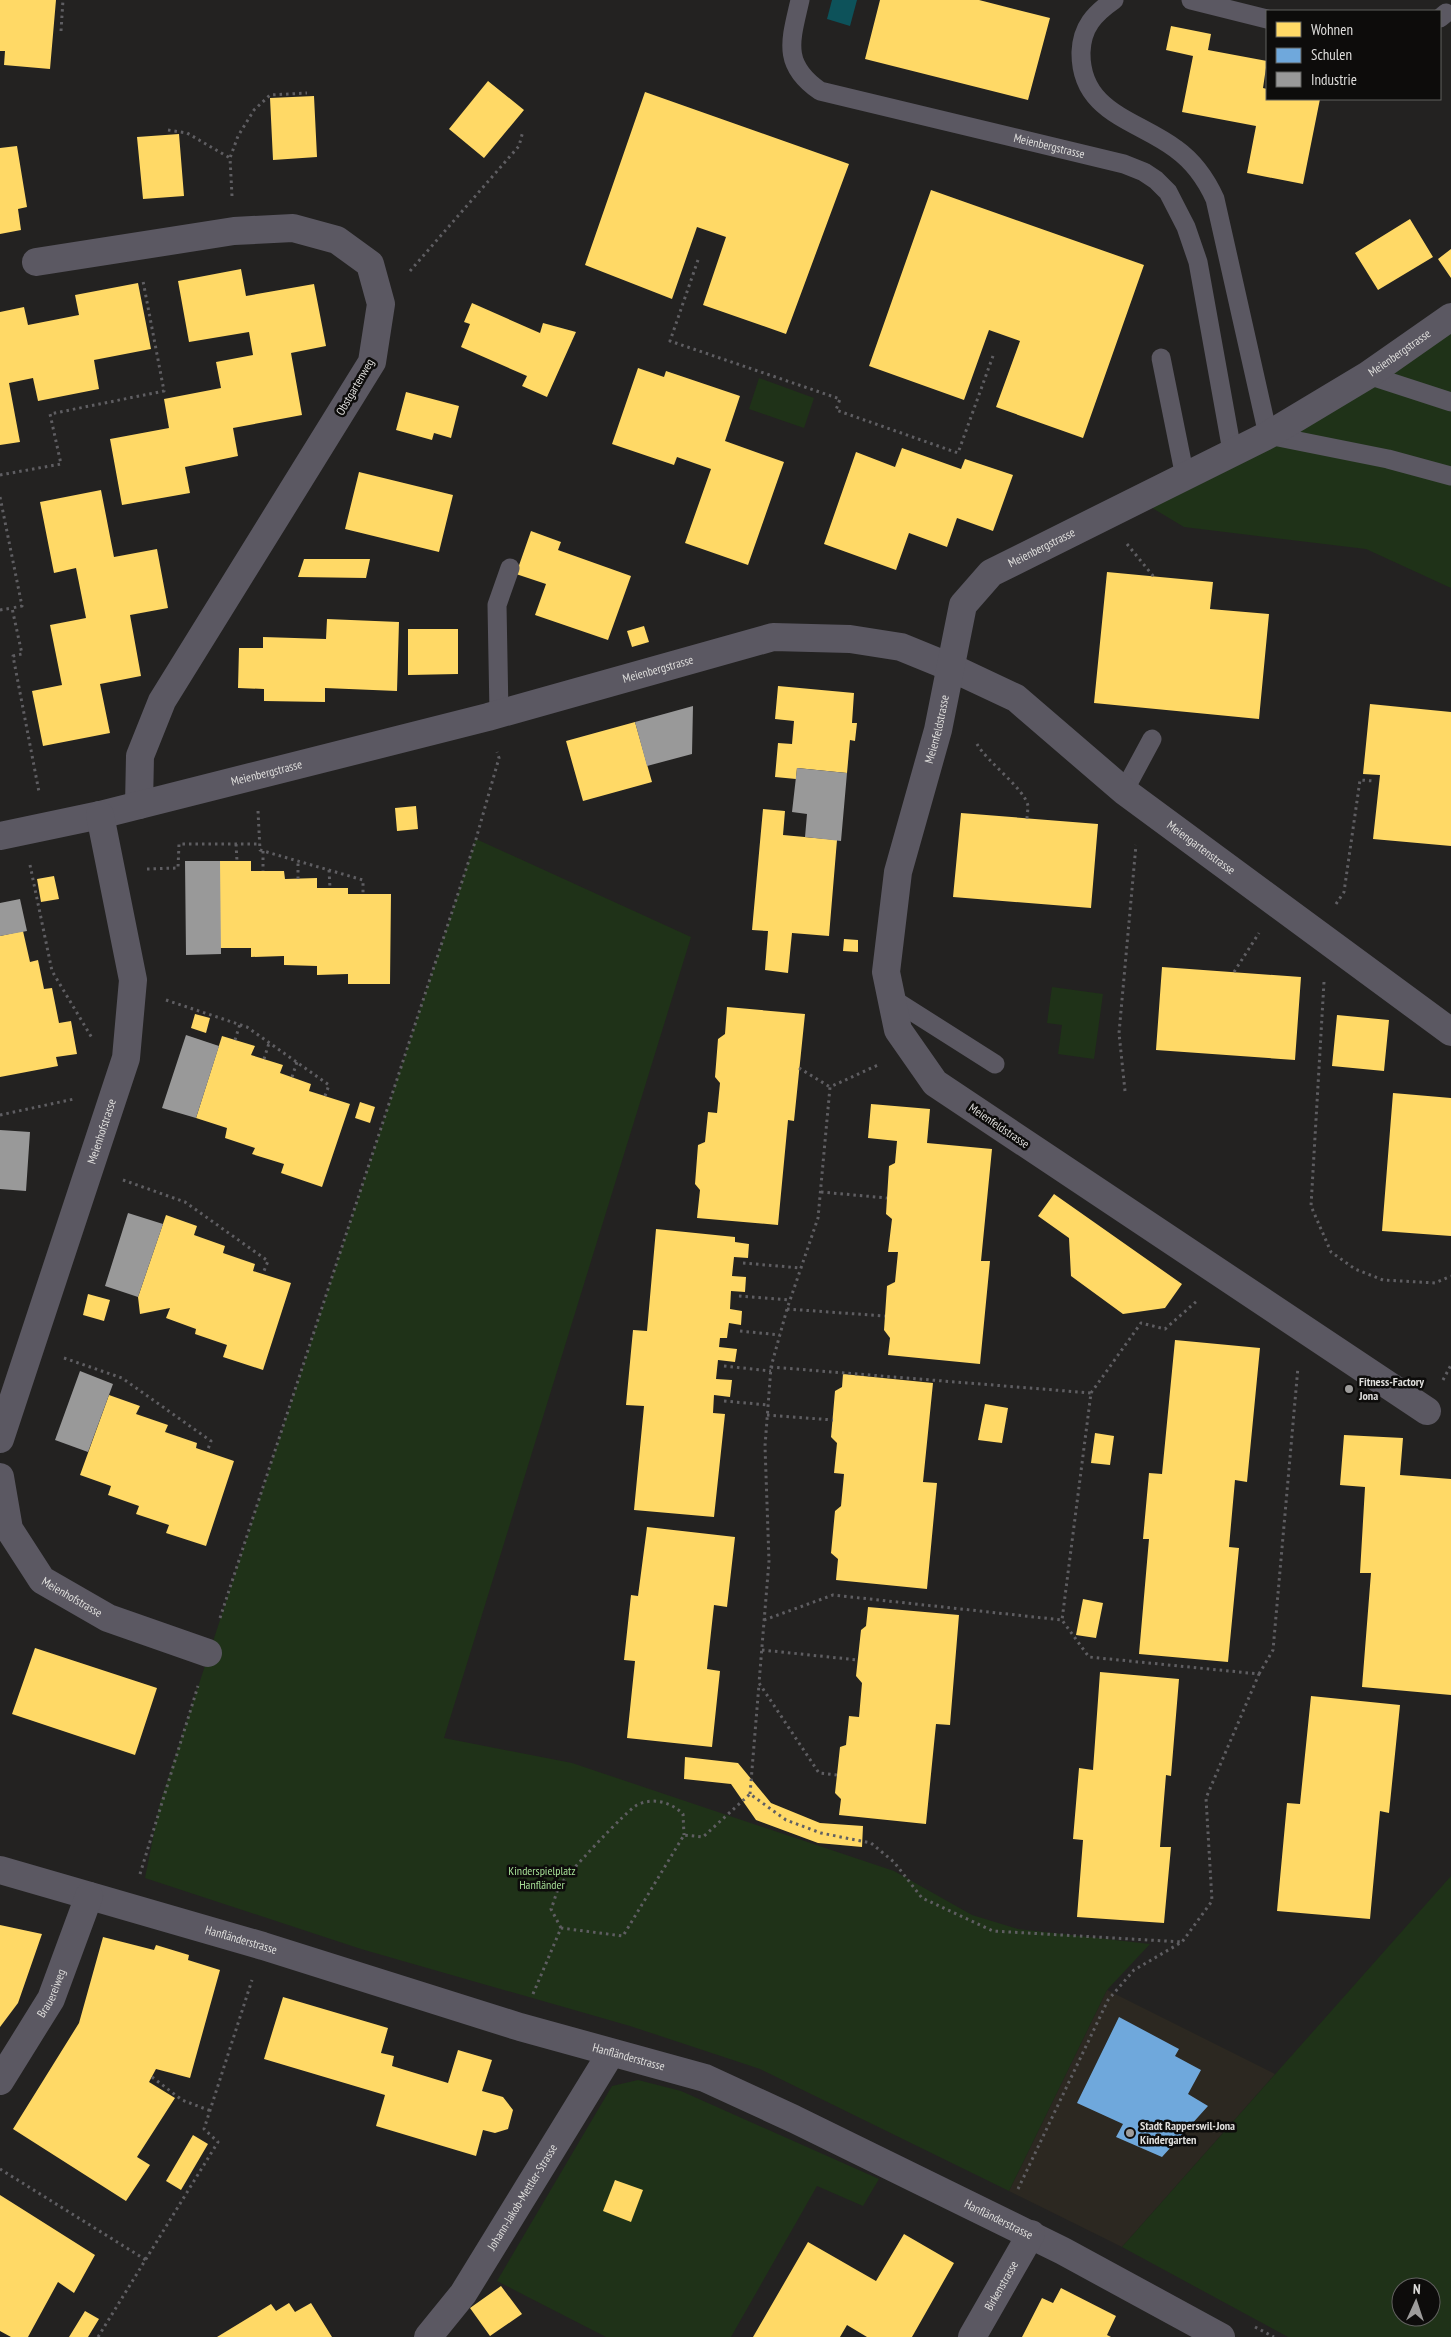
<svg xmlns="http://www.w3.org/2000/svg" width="1451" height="2337" font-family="'PT Sans Narrow',sans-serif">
<rect width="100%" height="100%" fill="#232221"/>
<path fill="#2c2821" d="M1107,1990l168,84 -153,173 -113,-56z"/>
<path fill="#1f3218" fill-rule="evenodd" d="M1451,317v271l-85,-39 -182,-22 -45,-27z
M759,378l55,20 -10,30 -55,-19z
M476,839l215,98 -247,801 128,25 322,108 78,44 46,14 132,15 -43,46 -98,201 -249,-122 -130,-43 -269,-77 -216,-71 15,-75z
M1052,987l51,7 -9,65 -36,-5 4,-29 -15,-2z
M1451,1876v461h-163l-166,-90zM1401,2287h30v30h-30z
M638,2080l43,11 198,88 -16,27 -46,-20 -86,151h-125l-109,-56 115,-195z"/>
<path fill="#0d525a" d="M832,0h25l-7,26 -23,-7z"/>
<path fill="#ffd966" d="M0,0h56l-6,69 -46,-4 1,-14h-5z
M880,0h99l71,18 -22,82 -163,-41z
M1171,26l40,8 -3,16 59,11 -4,27 4,1v10h53l-17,85 -56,-11 9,-47 -74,-14 11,-56 -27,-6z
M488,81l36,29 -40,48 -35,-29z
M645,92l204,72 -63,170 -83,-29 23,-68 -29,-10 -25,72 -87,-34z
M314,96l3,61 -44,3 -3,-62z
M179,134l5,62 -41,3 -6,-62z
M17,146l10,61 -9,2 3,21 -21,4v-86z
M931,190l213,75 -61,173 -87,-31 24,-66 -31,-11 -25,70 -95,-34z
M1410,219l23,38 -55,33 -23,-37z
M1451,249v29l-13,-19z
M241,269l5,27 68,-12 12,62 -35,7 11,62 -69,13 5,28 -53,11 5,26 -68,12 -12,-66 59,-11 -5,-29 57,-11 -5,-26 37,-7 -4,-23 -60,10 -11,-61z
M138,283l13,66 -57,11 5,29 -61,12 -5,-23 -24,5 11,59 -20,3v-133l24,-5 4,18 51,-10 -4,-20z
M472,303l68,30 3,-10 33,9 -29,65 -25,-11 5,-10 -66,-29 9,-23 -6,-2z
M638,368l26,9 2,-6 74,25 -15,45 59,21 -36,103 -63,-22 26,-74 -34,-12 -3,8 -62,-21z
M406,392l53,14 -8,32 -17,-5 -2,7 -36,-10z
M902,448l59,21 4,-10 48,16 -20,56 -36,-13 -10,29 -38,-14 -13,37 -72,-26 32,-92 39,15z
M359,472l94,23 -14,57 -94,-23z
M101,490l13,67 43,-8 11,59 -38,7 11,61 -41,8 10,49 -67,13 -11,-55 30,-6 -12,-60 36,-7 -10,-50 -22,5 -14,-71z
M531,531l30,11 -3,8 73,26 -23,64 -73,-25 11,-31 -30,-10z
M304,559h66l-4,19 -68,-1z
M1107,572l106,10 -3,27 59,5 -10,105 -165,-16z
M327,619l72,3 -2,69 -72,-3v14l-61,-1v-12l-26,-1 1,-40h24v-11l63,2z
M644,626l5,16 -17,5 -5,-16z
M408,629h50v45l-50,1z
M778,686l76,7 -2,30h5l-2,18 -5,-1 -3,33 -50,-5 -1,11 -21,-2 3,-34 14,1 2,-23 -19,-2z
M1370,704l81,8v134l-78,-7 7,-64 -17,-1z
M635,722l17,60 -69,19 -17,-60z
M416,806l2,23 -21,2 -2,-23z
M763,809l22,2 -2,24 54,5 -8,96 -37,-3 -4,40 -23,-3 3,-39 -16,-1z
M961,813l137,11 -7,84 -138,-11z
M220,861h31v10h33l1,8 32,-1v10h31v6h43l-1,90h-42v-10l-31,1v-9l-33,-1v-9l-33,1v-9h-31z
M54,876l5,23 -18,3 -4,-23z
M23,931l7,31 8,-2 6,29 8,-1 7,35 12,-2 6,33 -21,3 2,9 -58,11v-141z
M844,939l14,1v12l-15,-1z
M1162,967l139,10 -6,83 -139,-10z
M727,1007l78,7 -11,107 -6,-1 -10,105 -81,-7 3,-28 -5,-6 3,-39 7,-3 3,-30 9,1 3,-30 -5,-6 3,-38 7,-5z
M195,1014l15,4 -4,15 -15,-5z
M1337,1015l52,5 -5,51 -52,-5z
M222,1036l33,10 -4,9 32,10 -3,8 31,11 -2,7 41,13 -28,83 -41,-14 3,-9 -32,-10 3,-6 -30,-10 2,-10 -31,-10z
M1393,1093l58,5v138l-69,-5z
M360,1102l15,5 -5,16 -15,-5z
M871,1104l59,5 -3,34 65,6 -11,112h9l-10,103 -92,-9 2,-17 -6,-8 3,-44 8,-4 3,-30h-10l4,-33 -6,-5 3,-48 6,-3 2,-22 -29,-3z
M1054,1194l128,90 -17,24 -42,6 -52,-38 -2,-38 -31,-22z
M166,1215l31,11 -3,9 31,11 -2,7 32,11 -2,7 38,12 -28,87 -40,-13 4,-12 -32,-11 1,-5 -30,-11 4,-10 -30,6 -2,-17z
M656,1229l79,8v5l14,2 -1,14 -14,-1 -2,19 14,1 -1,15 -14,-1 -1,18 12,2 -1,14 -12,-2 -2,15h-7l-1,9 18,2 -2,13 -17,-2 -2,19 16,1 -2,17 -16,-2 -1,18 12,1 -11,103 -80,-7 10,-104 -18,-1 7,-75 14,1z
M88,1294l22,6 -6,21 -21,-6z
M1175,1340l85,8 -13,134 -12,-2 -6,67 10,1 -11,114 -89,-8 10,-115h-6l6,-66 13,1z
M843,1374l90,9 -10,99 14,1 -10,106 -91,-9 2,-21 -7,-6 4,-42 6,-5 3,-32 -10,-1 3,-30 -6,-6 4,-46 7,-4z
M109,1395l31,11 -4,8 32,11 -3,7 32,11 -1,5 38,13 -28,85 -40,-13 3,-8 -33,-11 3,-8 -31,-11 3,-9 -31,-11z
M985,1404l23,4 -6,35 -24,-3z
M1095,1433l19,3 -4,29 -19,-2z
M1344,1435l59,3 -3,37 51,4v216l-89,-8 9,-114h-11l5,-86 -25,-2z
M647,1527l88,10 -8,70 -13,-2 -7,64 13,2 -8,76 -85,-9 8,-77 -11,-1 7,-65 7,1z
M1083,1599l20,4 -7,35 -20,-3z
M868,1607l91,8 -9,110 -14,-1 -10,100 -87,-9 2,-16 -6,-6 5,-46 6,-2 3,-29 10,1 3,-34 -6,-7 5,-46 5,-4z
M35,1648l122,40 -22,67 -123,-41z
M1100,1672l79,7 -8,97 -5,-1 -6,72h11l-7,76 -87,-6 6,-77 -10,-1 6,-71 14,2z
M1311,1696l89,9 -11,108 -9,-2 -10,108 -93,-8 10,-108 13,1z
M685,1757l53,6 33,40 49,20 43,3 -1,21 -44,-4 -62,-23 -25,-36 -47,-5z
M0,1925l42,9 -24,69 -18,24z
M103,1937l51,13 2,-5 33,10 -1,5 32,10 -30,108 -34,-9 -7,13 26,16 -38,59 13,8 -24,36 -113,-72 66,-106z
M283,1997l105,31 -7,25 13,3 -2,10 56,17 10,-33 34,10 -10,31 21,6 10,13 -5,19 -13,4 -12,-3 -7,26 -100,-30 9,-31 -121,-36z
M193,2135l15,9 -27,46 -15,-9z
M615,2180l28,10 -12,32 -28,-11z
M0,2195l95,60 -21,38 -16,-11 -30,55h-17l-11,-6z
M904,2234l50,29 -42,74h-45l-20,-12 -7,12h-87l55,-95 68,39z
M501,2286l21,28 -32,22 -20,-28z
M1061,2288l55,28 -9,19 4,2h-89l20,-39 11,5z
M289,2303l6,9 16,-9 21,34h-115l54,-33 5,7z
M85,2311l14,8 -11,18h-19z"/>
<path fill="#6fa8dc" d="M1119,2017l60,32 -4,7 26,14 -13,24 20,12 -46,51 -46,-20 7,-13 -46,-21z"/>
<path fill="#999" d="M693,706l-1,48 -45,12 -12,-44z
M797,768l50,5 -6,68 -36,-4 2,-23 -15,-2z
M185,861h35l1,93 -35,1z
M20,899l7,32 -27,5v-33z
M186,1035l33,11 -23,72 -34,-10z
M0,1130l30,2 -4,59 -26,-2z
M128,1213l35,11 -25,73 -33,-11z
M80,1371l33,13 -25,68 -33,-12z"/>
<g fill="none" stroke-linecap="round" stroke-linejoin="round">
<path stroke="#5f5e62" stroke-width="3" stroke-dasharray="2.5 4" stroke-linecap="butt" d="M61,31l2,-31
M168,130l19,3 43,25
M232,196l-2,-38 8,-22 16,-26 16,-15 37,-2
M698,260l-28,81 170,58 -4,11 122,43 35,-97
M410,271l109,-125 4,-15
M0,475l61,-11 -11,-50 114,-23 -21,-110
M0,497l22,109 -10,2 10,46 -9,2 26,136
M1127,544l27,33
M0,610l12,-2
M977,744c10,18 48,45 51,62 0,4 -1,9 -1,13
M258,811l2,39 103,30v14
M236,844l1,17
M263,851v20
M30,865l22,106 40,67
M147,869l31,-1 1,-24h81
M329,870l1,18
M298,879v-18
M1336,904l8,-12 16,-112 14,1
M1234,972l25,-39
M1324,982l-13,224 20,46 24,17 28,11 52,3 16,-7
M166,1000l81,27 82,58 -4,11
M235,1040l5,-16
M264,1059l5,-16
M799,1068l31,19
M292,1077l5,-15
M1125,1091l-6,-58 17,-188
M0,1115l74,-16
M123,1180l62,22 83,59 -4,10
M821,1192l66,6
M743,1263l58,5
M739,1296l51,4
M787,1309l98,7
M740,1331l40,4
M64,1358l58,20 89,63 -3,8
M724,1366l47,5
M1443,1380l8,-15
M1091,1393l50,-70 24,6 33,-29
M724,1401l44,4
M767,1415l66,5
M220,1618l256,-779 23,-81 -2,-6
M764,1620l69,-25 229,25 29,-227 -320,-26
M762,1650l96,10
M1259,1674l14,-24 25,-283
M837,1775l-18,-2 -60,-90 10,-122 -4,-115 6,-79 16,-58 31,-91 12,-131 48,-22
M750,1794l9,-110
M140,1874l58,-188
M561,1928l-10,-19c3,-7 5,-16 8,-22 6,-11 69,-78 78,-82 16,-8 34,-3 46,9l1,21
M533,1994l28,-66 62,8 61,-101 19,2 47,-43 36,26 35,13 50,10 23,19 28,36 71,33 189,11
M152,2077l30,23 29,11
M0,2169l146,91
M1018,2189l90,-189 26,-30 48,-28 30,-41 -6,-103 53,-124 -170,-17 -27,-37
M1255,2327l19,10
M98,2337l120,-195 -14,-13 48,-149"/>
<g stroke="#5b5862" stroke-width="19">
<path id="s1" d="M800,0c-9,40 -19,64 20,91l304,73 20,8 12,8 12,12 18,35 12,35 34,189"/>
<path d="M1114,0c-20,14 -32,27 -33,52 -1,61 57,68 95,97 18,13 30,30 39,50l53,236 120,24 63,17"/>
<path d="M1191,0l76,19"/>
<path d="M1440,18l6,-5"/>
<path d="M1161,358l24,119"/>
<path d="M1368,375l83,27"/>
<path d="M499,714l-2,-109 13,-37"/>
<path d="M1124,791l28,-52"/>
<path d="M891,998l104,66"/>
</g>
<g stroke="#5b5862" stroke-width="28">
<path d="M36,262l198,-31 59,-3 44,12 33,24 11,40 -9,58 -210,339 -22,55 -1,49"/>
<path id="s2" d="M0,836l100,-21 388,-98 285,-80 77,2 51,8 49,20 66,31 108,93 327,241"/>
<path id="s3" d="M1427,1411l-492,-328 -37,-53 -12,-58 12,-100 40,-142 25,-125 28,-32 277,-138 100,-60 83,-58"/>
<path id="s4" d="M0,1439l126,-381 7,-78 -33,-165"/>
<path id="s5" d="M0,1477l9,52 33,51 66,38 100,35"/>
<path id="s6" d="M0,1870l263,76 257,81 185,51 89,41 269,132 158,86"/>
<path id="s7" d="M0,2081l51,-82 38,-103"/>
<path id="s8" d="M428,2337l35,-43 148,-241"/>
<path id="s9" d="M972,2337l59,-103"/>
</g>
</g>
<g fill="#9d9c9b" stroke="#0d0c0b" stroke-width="2">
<circle cx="1349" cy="1389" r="5"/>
<circle cx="1130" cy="2133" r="5"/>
</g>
<g text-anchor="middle" stroke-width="5" stroke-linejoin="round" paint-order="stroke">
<g font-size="12" fill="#dfdedc" stroke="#0d0c0b">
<text dy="4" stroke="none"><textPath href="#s1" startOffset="338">Meienbergstrasse</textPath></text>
<text dy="4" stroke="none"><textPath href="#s3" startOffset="1598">Meienbergstrasse</textPath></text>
<text transform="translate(355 387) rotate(-60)" y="4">Obstgartenweg</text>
<text dy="4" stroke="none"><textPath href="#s3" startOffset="1190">Meienbergstrasse</textPath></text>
<text dy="4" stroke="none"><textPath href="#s2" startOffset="679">Meienbergstrasse</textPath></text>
<text dy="4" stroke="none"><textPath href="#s3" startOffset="964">Meienfeldstrasse</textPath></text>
<text dy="4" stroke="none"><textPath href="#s2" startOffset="274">Meienbergstrasse</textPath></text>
<text dy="4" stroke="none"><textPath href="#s2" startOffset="1291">Meiengartenstrasse</textPath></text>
<text transform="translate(999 1126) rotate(34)" y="4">Meienfeldstrasse</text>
<text dy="4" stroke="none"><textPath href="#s4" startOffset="324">Meienhofstrasse</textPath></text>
<text dy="4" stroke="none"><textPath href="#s5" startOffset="148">Meienhofstrasse</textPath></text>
<text dy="4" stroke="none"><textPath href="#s6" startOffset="251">Hanfländerstrasse</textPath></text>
<text dy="4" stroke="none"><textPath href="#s7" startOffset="102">Brauereiweg</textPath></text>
<text dy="4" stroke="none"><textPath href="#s6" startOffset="656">Hanfländerstrasse</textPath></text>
<text dy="4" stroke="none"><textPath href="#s8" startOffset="169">Johann-Jakob-Mettler-Strasse</textPath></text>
<text dy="4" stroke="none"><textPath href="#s6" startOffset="1061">Hanfländerstrasse</textPath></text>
<text dy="4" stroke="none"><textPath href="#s9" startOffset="59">Birkenstrasse</textPath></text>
</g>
<g font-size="12" font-weight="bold" fill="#dfdedc" stroke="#0d0c0b" text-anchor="start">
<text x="1359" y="1386">Fitness-Factory<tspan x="1359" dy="14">Jona</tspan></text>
<text x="1140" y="2130">Stadt Rapperswil-Jona<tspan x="1140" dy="14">Kindergarten</tspan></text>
</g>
<g font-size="12" fill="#a6df96" stroke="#0d0c0b">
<text x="542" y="1875">Kinderspielplatz<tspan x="542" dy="14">Hanfländer</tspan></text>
</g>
</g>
<rect x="1266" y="10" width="175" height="90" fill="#0d0c0b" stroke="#61605f"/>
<rect x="1276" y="22" width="25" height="15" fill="#ffd966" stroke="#61605f"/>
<text x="1311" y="35" font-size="15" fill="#dfdedc">Wohnen</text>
<rect x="1276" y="48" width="25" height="15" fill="#6fa8dc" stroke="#61605f"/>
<text x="1311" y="60" font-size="15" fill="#dfdedc">Schulen</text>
<rect x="1276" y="72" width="25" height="15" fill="#999999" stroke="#61605f"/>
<text x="1311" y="85" font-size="15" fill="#dfdedc">Industrie</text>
<g transform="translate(1416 2302) rotate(3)"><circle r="24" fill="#0d0c0b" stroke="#61605f"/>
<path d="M0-4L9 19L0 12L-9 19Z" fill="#9d9c9b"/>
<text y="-8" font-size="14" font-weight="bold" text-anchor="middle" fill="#dfdedc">N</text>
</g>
</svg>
